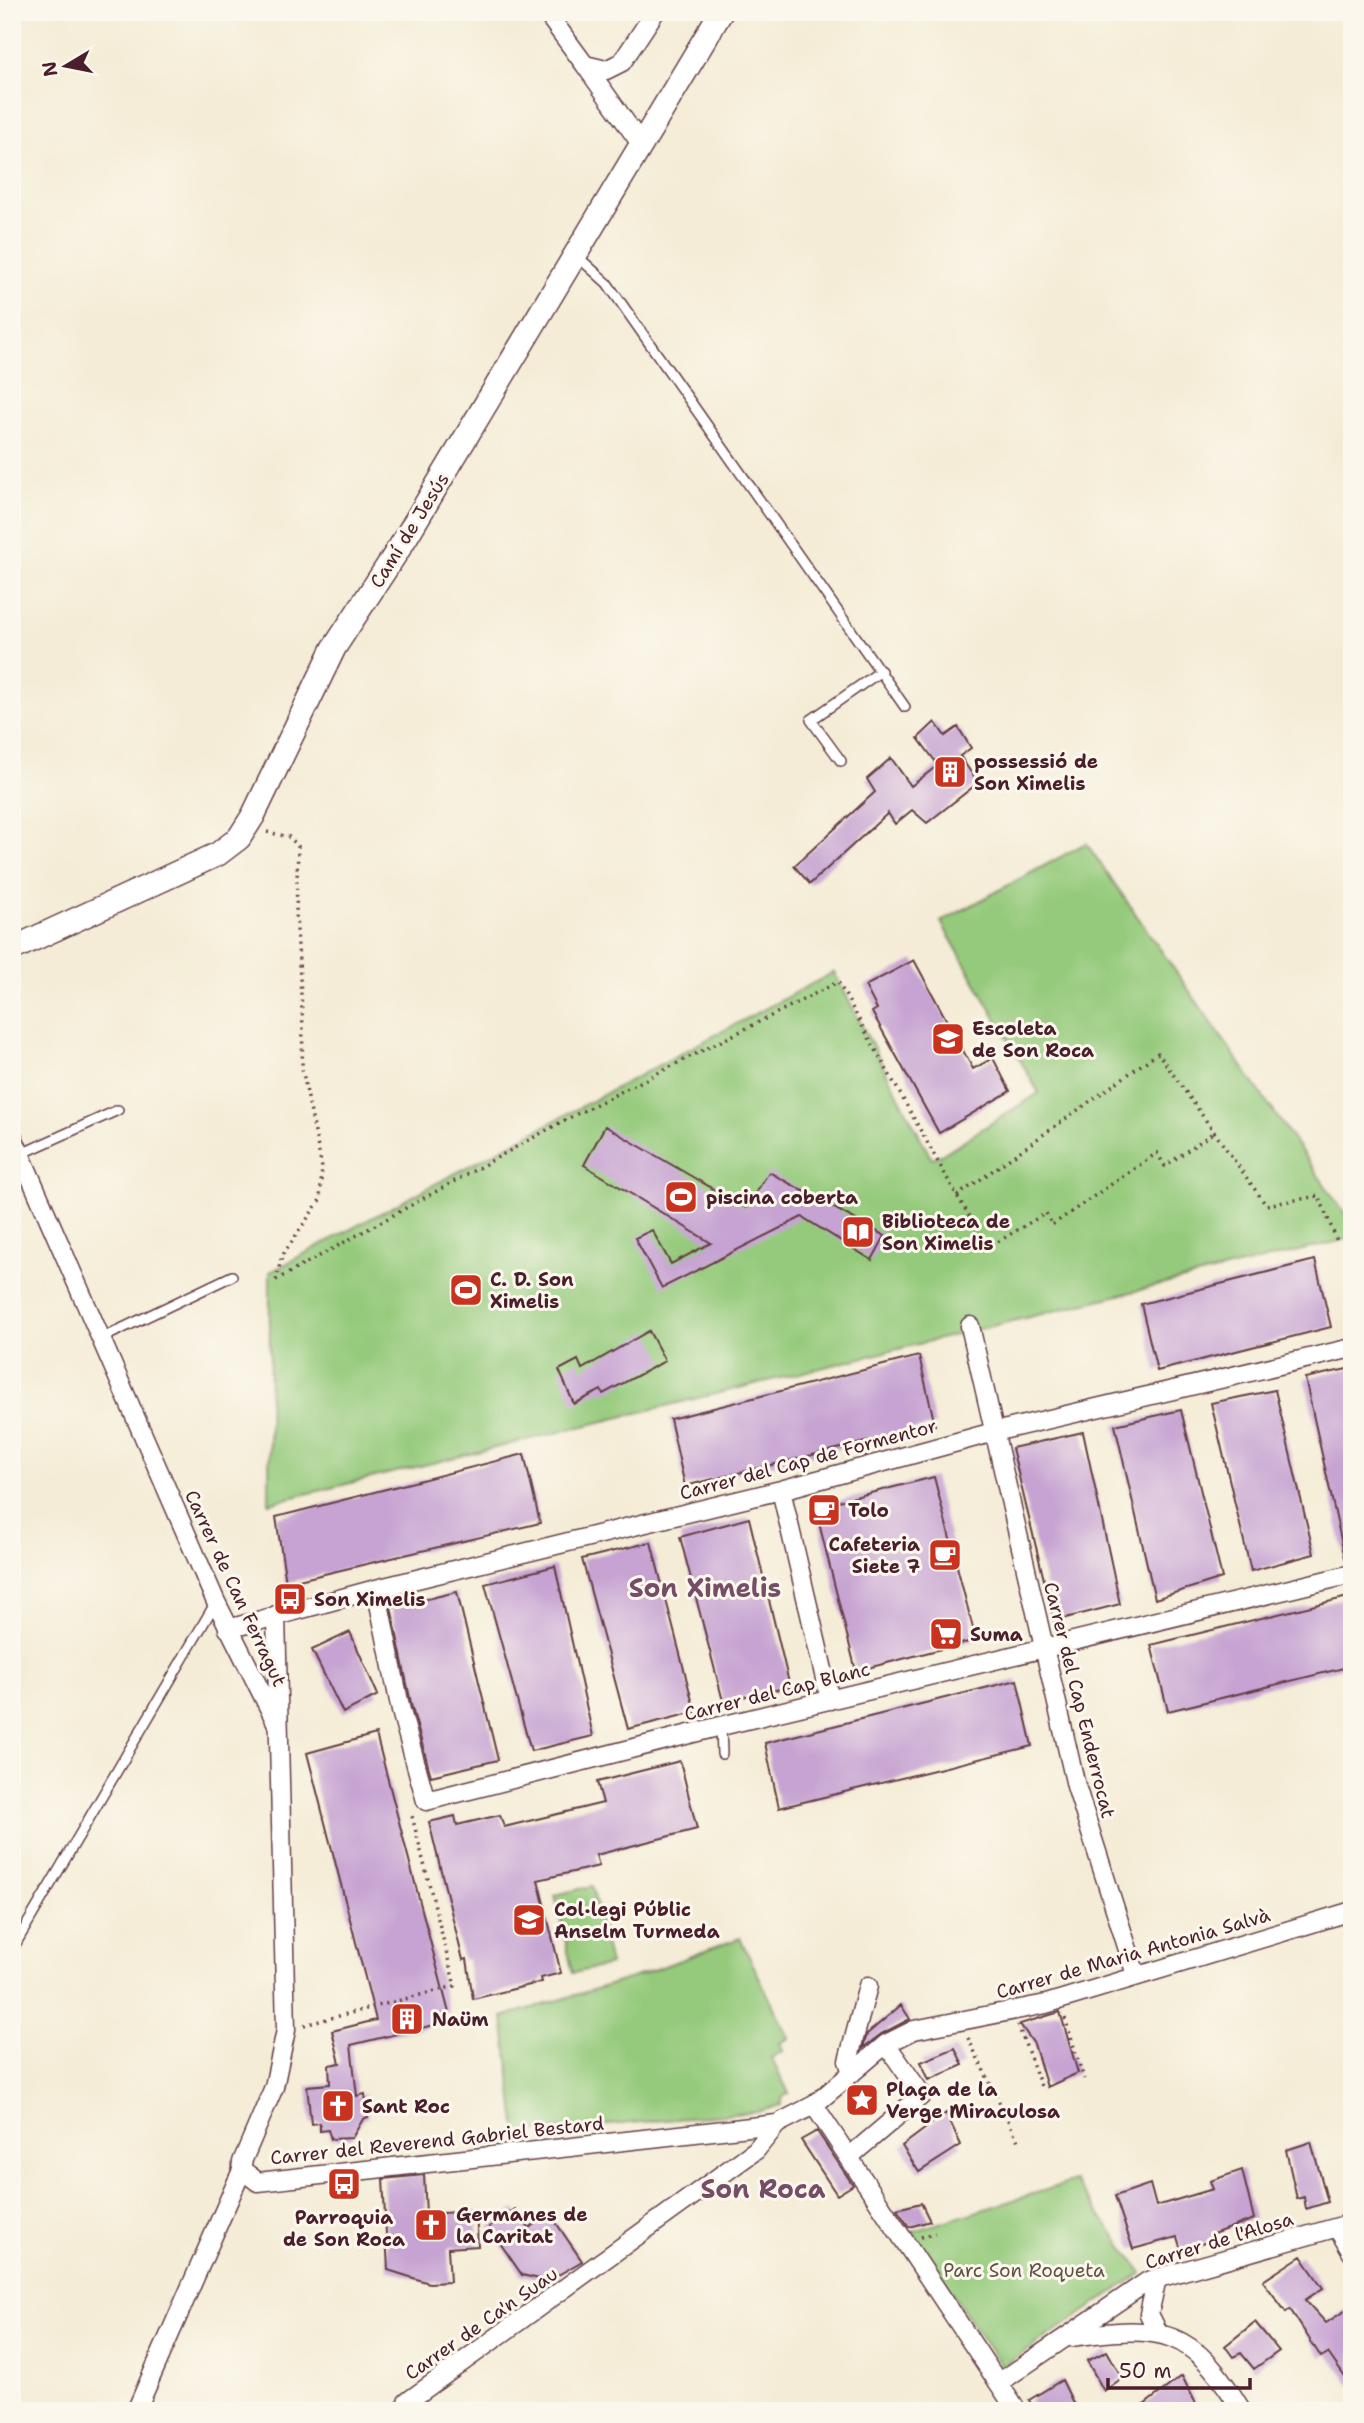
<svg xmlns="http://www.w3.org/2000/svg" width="1364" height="2423" font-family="'Shantell Sans',sans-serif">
<rect width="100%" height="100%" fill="#fbf7ec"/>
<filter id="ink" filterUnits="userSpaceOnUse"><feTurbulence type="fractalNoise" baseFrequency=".0143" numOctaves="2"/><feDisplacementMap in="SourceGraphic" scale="14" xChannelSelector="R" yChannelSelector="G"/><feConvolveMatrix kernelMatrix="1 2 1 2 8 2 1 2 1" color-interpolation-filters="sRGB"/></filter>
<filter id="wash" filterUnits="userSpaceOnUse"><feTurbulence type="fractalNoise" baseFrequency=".00686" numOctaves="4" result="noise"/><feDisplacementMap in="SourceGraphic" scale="28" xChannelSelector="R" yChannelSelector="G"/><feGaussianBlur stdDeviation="1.57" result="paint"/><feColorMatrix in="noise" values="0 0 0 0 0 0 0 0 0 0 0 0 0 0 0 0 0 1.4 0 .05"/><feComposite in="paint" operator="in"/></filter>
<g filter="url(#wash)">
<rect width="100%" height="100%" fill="#f4ecd6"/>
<path fill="#95ca7c" stroke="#707454" stroke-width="2" d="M1086,843l266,381v14l-1083,265 1,-231 564,-300 97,186 10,-3 98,-62 -98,-171z
M592,1886l18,79 -37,8 -18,-78z
M740,1938l49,100 -9,5 3,8 -12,7 18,35 -6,4 -2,8 -24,7 -240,21 -14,-116 129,-39z
M1075,2181l67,92 -140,94 -91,-135z"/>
<g id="blocks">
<path fill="#c6a3d2" d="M935,722l10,14 13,-9 13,21 -11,8 18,27 -51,40 -15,-13 -17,14 -7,-11 -78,71 -16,-18 81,-74 -8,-13 24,-21 20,28 27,-21 -20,-27z
M914,960l59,109 20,-11 17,33 -71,42 -67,-121 5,-3 -12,-23z
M605,1126l141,82 23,-36 116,64 -13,24 -70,-43 -140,71 -27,-50 17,-8 19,34 40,-21 -127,-78z
M1315,1260l16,67 -174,44 -16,-67z
M649,1331l16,30 -62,33 -2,-4 -27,14 -15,-34 19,-10 4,9z
M919,1356l16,69 -250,61 -15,-67z
M1352,1368v189l-7,1 -40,-180z
M1275,1390l39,164 -63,17 -40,-168z
M1181,1410l41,168 -67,21 -40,-174z
M1083,1432l37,172 -66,17 -42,-173z
M524,1454l16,69 -254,60 -10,-66z
M934,1477l42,163 -120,31 -41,-164z
M749,1518l41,169 -67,14 -43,-164z
M651,1542l44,170 -67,17 -46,-170z
M555,1566l38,170 -62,15 -46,-167z
M457,1592l41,168 -67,16 -19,-68 -21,-101z
M1352,1596v70l-184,45 -17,-66z
M350,1632l28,63 -35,18 -31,-63z
M1017,1680l15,66 -253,62 -14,-65z
M376,1734l73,279 -13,2 2,9 -87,21 6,51 8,-2 3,23 -5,2 -11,19 -21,1 -3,-9 -8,1v-8l-9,1 -4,-38 23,-2 -1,-19 11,-2 -8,-32 44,-11 -69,-267z
M680,1761l17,68 -101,26 3,11 -61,14 23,93 -20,5 1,4 -69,17 -6,-40 -4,1 -34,-138 26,-6 2,9 43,-10 4,12 99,-24 -6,-21z
M901,2005l9,14 -29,15 -18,14 4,-14z
M1060,2012l18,61 -31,14 -13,-43 -14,-20z
M955,2048l8,17 -34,15 -8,-18z
M946,2113l15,32 -42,27 -17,-26z
M817,2131l36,54 -16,10 -36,-55z
M1311,2142l17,60 -22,7 -2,-12 -7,2 -11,-49z
M1242,2170l12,49 -41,15 1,6 -33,10 -4,-13 -44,12 -18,-53 35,-12 6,22 57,-17 -3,-8z
M424,2175l2,39 50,-3 2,35 -30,2 2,34 -21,1 -41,-13 -5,-91z
M921,2203l9,18 -21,6 -12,-18z
M515,2209l14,19 21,-14 32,47 -34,20 -26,-6 -33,-48z
M1301,2256l22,32 -18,12 21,23 26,-17v81l-24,-34 -7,4 -31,-48 -4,3 -23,-31z
M1255,2322l24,29 -25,18 -13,-16 -8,4 -8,-11z
M1107,2351l15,27 -18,13 -17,-30z
M1182,2376l14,28 -11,7h-49z
M1062,2380l15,31h-42l-6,-11z"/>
</g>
</g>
<g filter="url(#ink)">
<use href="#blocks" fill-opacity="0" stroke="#643e45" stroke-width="2"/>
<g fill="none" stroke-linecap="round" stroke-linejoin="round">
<defs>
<path id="service" d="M577,256l30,27 298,424
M841,761l-30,-41 70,-49
M21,1154l97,-44
M102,1338l130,-62
M721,1726l1,28
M12,1950l204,-348"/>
<path id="minor" d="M546,12l39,53 21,5 16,-8 33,-50
M585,65l56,79
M12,1135l204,467 60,120
M970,1326l106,460 60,189
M781,1490l49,210
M376,1589l25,122 25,90 295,-75 631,-152
M228,1629l148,-40 405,-99 213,-58 358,-84
M852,2073l-4,-12 20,-75
M814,2105l203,306
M849,2157l73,-62 -36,-51
M242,2170l16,12 519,-58 37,-19 72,-61 28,-14 132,-26 306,-93
M1338,2229l14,24
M1157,2278l-8,36 10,20
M1071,2337c92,-13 121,-9 171,74
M1000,2382l148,-101 204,-58
M136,2411l106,-241v-8l32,-75 12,-57 -10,-415
M414,2411l-7,-9 349,-252 21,-26"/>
<path id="tertiary" d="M12,949l206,-95 21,-16 14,-22 81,-168 66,-101 321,-535"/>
</defs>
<use href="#service" stroke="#643e45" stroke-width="12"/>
<use href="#minor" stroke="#643e45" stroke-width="21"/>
<use href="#tertiary" stroke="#643e45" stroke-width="26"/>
<path stroke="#643e45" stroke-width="3.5" stroke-dasharray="2 5" stroke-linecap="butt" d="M267,832l22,5 9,9 -2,68 7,112 -1,42 20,100 -2,32 -38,56 -6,24
M957,1196l201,-143 108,152 53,-9 18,45
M276,1280l289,-160 273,-138 119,214 32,51 57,-34 6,12 105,-72 8,13 49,-34
M1065,2018l19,61
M304,2025l151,-39 -43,-170 3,-3
M1018,2025l24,64
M968,2038l51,105
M921,2237l14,-4"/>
<use href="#service" stroke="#fff" stroke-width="9"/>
<use href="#minor" stroke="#fff" stroke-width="18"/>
<use href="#tertiary" stroke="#fff" stroke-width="23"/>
</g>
</g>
<defs>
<symbol id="building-square" viewBox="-11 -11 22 22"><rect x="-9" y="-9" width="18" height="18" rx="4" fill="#c8321e" stroke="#fbf7ec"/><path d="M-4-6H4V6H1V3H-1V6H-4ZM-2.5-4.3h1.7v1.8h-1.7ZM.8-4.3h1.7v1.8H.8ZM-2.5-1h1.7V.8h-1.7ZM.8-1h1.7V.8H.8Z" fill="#fff"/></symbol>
<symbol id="school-square" viewBox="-11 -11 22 22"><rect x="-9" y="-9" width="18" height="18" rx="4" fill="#c8321e" stroke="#fbf7ec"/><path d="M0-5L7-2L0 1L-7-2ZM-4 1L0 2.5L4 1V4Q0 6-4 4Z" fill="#fff"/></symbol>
<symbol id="stadium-square" viewBox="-11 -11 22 22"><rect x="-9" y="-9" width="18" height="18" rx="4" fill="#c8321e" stroke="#fbf7ec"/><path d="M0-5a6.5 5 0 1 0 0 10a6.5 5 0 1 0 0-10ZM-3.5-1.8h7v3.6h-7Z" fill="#fff"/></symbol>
<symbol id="library-square" viewBox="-11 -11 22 22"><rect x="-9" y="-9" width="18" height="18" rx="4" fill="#c8321e" stroke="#fbf7ec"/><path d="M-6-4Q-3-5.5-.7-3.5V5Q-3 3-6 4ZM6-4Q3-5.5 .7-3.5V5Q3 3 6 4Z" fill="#fff"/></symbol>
<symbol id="cafe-square" viewBox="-11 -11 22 22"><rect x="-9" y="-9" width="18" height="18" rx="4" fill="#c8321e" stroke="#fbf7ec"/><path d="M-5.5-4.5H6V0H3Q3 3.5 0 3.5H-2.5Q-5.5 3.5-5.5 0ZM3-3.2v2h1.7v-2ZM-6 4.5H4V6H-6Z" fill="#fff"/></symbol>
<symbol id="bus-square" viewBox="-11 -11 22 22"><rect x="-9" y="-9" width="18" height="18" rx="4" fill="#c8321e" stroke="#fbf7ec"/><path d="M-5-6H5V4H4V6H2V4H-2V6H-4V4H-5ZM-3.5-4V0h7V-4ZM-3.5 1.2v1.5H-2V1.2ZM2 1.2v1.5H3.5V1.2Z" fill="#fff"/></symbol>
<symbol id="supermarket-square" viewBox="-11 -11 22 22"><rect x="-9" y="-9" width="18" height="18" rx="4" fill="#c8321e" stroke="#fbf7ec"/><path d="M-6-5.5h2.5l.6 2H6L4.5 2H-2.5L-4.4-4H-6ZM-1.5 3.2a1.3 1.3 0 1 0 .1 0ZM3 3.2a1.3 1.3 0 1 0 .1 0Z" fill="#fff"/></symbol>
<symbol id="sight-square" viewBox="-11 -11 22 22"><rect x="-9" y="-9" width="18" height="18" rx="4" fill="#c8321e" stroke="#fbf7ec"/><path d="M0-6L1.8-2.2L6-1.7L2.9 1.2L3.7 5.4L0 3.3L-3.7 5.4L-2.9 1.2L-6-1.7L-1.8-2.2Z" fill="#fff"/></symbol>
<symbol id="church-square" viewBox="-11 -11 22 22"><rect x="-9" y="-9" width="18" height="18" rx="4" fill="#c8321e" stroke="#fbf7ec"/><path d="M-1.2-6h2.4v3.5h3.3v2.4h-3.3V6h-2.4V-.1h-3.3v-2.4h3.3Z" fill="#fff"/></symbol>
</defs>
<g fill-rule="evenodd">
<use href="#building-square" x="931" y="753" width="38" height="38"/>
<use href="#school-square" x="929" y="1020" width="38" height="38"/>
<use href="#stadium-square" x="662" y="1178" width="38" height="38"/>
<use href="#library-square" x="839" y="1213" width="38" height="38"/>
<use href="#stadium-square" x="447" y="1271" width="38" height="38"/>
<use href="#cafe-square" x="805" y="1491" width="38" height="38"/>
<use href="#cafe-square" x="926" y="1536" width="38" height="38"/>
<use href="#bus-square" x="271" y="1580" width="38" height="38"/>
<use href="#supermarket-square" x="927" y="1615" width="38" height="38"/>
<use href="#school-square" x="510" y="1901" width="38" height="38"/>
<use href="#building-square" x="388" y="2000" width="38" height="38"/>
<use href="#sight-square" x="843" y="2081" width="38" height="38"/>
<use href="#church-square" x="319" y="2087" width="38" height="38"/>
<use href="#bus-square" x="325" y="2165" width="38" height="38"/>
<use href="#church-square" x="412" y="2206" width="38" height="38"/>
</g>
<g text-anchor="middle" stroke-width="6" stroke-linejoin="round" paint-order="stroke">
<g font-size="19" fill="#4a1f2b" stroke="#fbf7ec">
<text transform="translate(409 530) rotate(-58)" y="7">Camí de Jesús</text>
<text transform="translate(808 1459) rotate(-15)" y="7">Carrer del Cap de Formentor</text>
<text transform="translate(236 1588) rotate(65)" y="7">Carrer de Can Ferragut</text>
<text transform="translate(777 1691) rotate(-14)" y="7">Carrer del Cap Blanc</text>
<text transform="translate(1080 1700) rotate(76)" y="7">Carrer del Cap Enderrocat</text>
<text transform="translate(1133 1953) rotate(-16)" y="7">Carrer de Maria Antonia Salvà</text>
<text transform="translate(437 2140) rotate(-6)" y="7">Carrer del Reverend Gabriel Bestard</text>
<text transform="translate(1219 2240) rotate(-17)" y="7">Carrer de l'Alosa</text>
<text transform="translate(481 2323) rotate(-35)" y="7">Carrer de Ca'n Suau</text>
</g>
<g font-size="19" font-weight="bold" fill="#4a1f2b" stroke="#fbf7ec" text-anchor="start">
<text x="974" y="768">possessió de<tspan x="974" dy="22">Son Ximelis</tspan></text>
<text x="972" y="1035">Escoleta<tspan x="972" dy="22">de Son Roca</tspan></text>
<text x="706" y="1204">piscina coberta</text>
<text x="882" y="1228">Biblioteca de<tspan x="882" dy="22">Son Ximelis</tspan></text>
<text x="490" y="1286">C. D. Son<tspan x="490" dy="22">Ximelis</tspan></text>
<text x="848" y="1517">Tolo</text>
<text x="920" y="1551" text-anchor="end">Cafeteria<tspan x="920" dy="22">Siete 7</tspan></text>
<text x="314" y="1606">Son Ximelis</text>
<text x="970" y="1641">Suma</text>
<text x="554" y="1916">Col·legi Públic<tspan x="554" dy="22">Anselm Turmeda</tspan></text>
<text x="432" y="2026">Naüm</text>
<text x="886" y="2096">Plaça de la<tspan x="886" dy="22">Verge Miraculosa</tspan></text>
<text x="362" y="2113">Sant Roc</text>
<text x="456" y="2221">Germanes de<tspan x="456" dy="22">la Caritat</tspan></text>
<text x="344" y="2224" text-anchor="middle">Parroquia<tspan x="344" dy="22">de Son Roca</tspan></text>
</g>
<g font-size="19" fill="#605243" stroke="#fbf7ec">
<text x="1024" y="2277">Parc Son Roqueta</text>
</g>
<g font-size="26" font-weight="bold" fill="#754d65" stroke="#fbf7ec">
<text x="705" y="1597">Son Ximelis</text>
<text x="763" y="2198">Son Roca</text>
</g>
</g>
<rect width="1364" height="2423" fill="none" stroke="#fbf7ec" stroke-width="42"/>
<g transform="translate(66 66) rotate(260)" stroke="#fbf7ec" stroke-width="5" paint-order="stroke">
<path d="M0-5L12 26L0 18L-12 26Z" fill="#4a1f2b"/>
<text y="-10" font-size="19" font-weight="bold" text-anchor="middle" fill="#4a1f2b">N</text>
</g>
<path d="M1108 2378v10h142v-10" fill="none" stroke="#4a1f2b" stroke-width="3.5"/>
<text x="1119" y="2378" font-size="21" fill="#4a1f2b" stroke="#fbf7ec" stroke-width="5" paint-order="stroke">50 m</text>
</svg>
